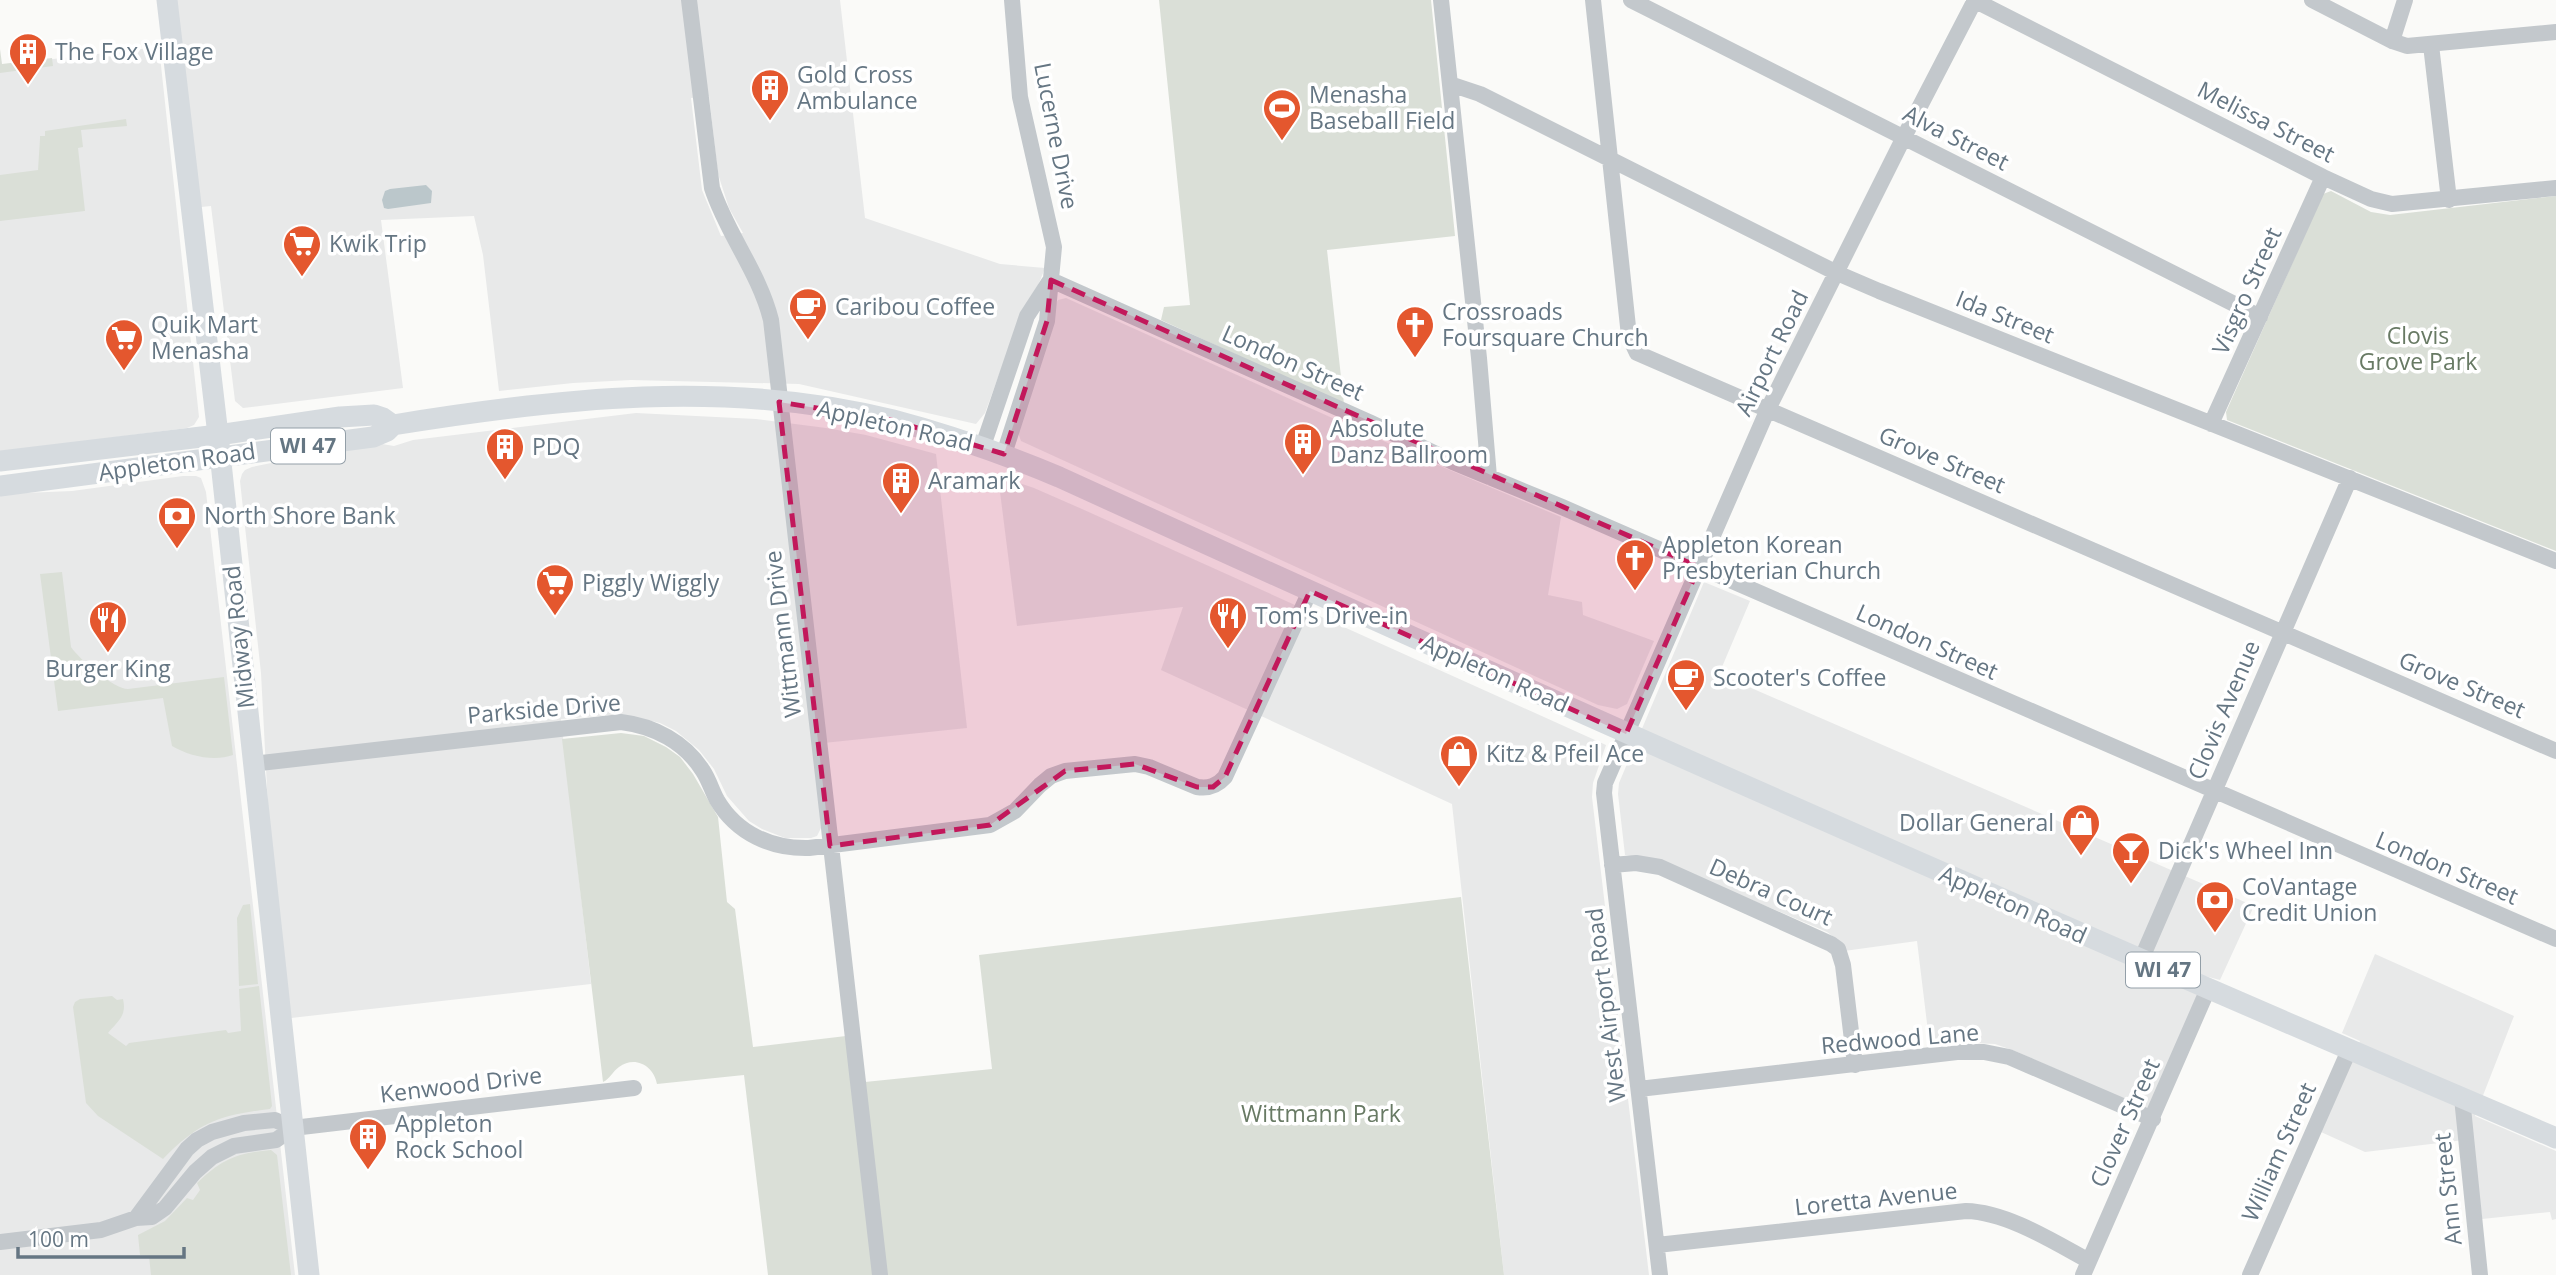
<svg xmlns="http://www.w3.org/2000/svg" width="2556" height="1275" font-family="'Open Sans',sans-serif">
<rect width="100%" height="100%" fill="#fafaf8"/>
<path fill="#e8e9e9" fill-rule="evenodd" d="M167,0h673l25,218 135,46 45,4 -6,15 -16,26 -38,104 -9,11 -177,-40 -168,-4 -58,3 -74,8 -16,-136 -9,-39 -93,4 22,168 -160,20 -8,-7 -24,-195 -20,2zM709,96l9,78 11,34 14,25 -22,3 -19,-46 -11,-92z
M159,47l40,370 -5,8 -7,3 -187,24v-387z
M1066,298l353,159 142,60 -13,78 34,7 1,13 71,26 -27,63 -10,5 -19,-4 -577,-264 -4,-11 38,-125 3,-5z
M636,413l120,6 70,9 40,7 70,19 31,274 -153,16 7,84 -4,8 -6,2h-26l-23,-9 -13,-8 -22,-25 -13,-27 -15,-19 -23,-19 -16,-8 -39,-9 -60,5 30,265 -300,34 -23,-211 -7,-134 -21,-192 2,-7 3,-4 7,-3 83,-17 47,-6 12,2 19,-6z
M183,476h13l5,2 5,14 89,783h-295v-781l72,-3z
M998,476l36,12 48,21 524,236 -13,38 -1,14 57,478h-145l-52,-471 -291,-134 22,-63 -166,19z
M1704,582l46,19 -31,73 535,232 -34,74 -15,-4 -56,134 -134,-59 -20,-7 -23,-1 -42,5 -13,-107 -73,10 -8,-12 -9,-7 -169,-72 -33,-5 -7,-61 1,-11z
M2375,954l139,62 -39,100 81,35v68l-4,1 -2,-8 -68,7 -10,-80 -107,13 -44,-20 39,-91 -18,-8z"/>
<path fill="#dadfd7" d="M1159,0h272l24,236 -128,14 17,154 -183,-84 3,-13 26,-2z
M0,49l2,15 50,-6 1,8 -53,7z
M126,119l1,7 -46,4 2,17 -5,1 7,63 -85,10v-46l38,-5 2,-31v-3h5v-5z
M2331,191l40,21 19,3 166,-19v355l-329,-131 -1,-8 97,-218z
M62,572l9,75c8,12 43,42 57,42l96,-12 9,78c-19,7 -44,1 -61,-9l-9,-48 -105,13 -18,-137z
M621,733l23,3 22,11 14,10 13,17 25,43 9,85 8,7 18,138 93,-11 27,239h-105l-24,-200 -87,9c-3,-18 -22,-29 -38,-17 -7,5 -9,12 -16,15l-41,-343z
M1461,897l43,378h-617l-22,-193 127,-13 -13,-114z
M250,904l8,80 -19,2 -2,-68 6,-13z
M259,986l13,120 -2,3c-50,6 -71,13 -107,50l-65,-43 -12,-13 -13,-96 2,-5 5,-3 32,-3 5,4 6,-1c4,17 -5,22 -15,34l18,13 3,-3 97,-13 2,3 13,-2 -2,-42z
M271,1150l6,5 14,120h-140l-2,-19 -9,-1 -2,-20 27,-14 22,-23 6,2 7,-10 -3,-7c25,-24 40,-30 74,-33z"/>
<path fill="#bbc7cb" d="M426,185l6,6 -1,12 -43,6 -4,-1 -2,-8 3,-9 5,-2z"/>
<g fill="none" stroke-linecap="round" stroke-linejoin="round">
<path stroke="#c3c8cc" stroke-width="16" d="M689,0l23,188c15,46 47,84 59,132l109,955
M1441,0l38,358 10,119
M1593,0l36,336 8,17 919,398
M1631,0l629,317
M1974,0l349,177 48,22 21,5 164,-16
M2312,0l80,41 15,5 149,-14
M2392,41l13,-41
M2431,45l18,155
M1450,84l30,10 357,179 42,18 677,270
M1051,280l318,142 84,40 109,45 994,432
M2211,424l112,-247
M983,446l44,-130 22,-34
M1004,454l43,-133 7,-74 -34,-150 -8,-97
M252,764l369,-42c33,4 64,20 82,49 6,9 9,20 14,29 20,34 55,49 92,48l181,-23 25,-14 25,-26 11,-9 14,-5 70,-7 14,3 48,20c12,2 20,-1 28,-10l85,-186
M1612,865l24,-2 24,4 171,77 7,5 5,16 12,100
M2141,960l209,-482
M1639,1089l318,-37h27l25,5 144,62
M2462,1098l18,177
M136,1218l51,-69 10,-9 15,-8 32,-9 31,-3 18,8 341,-40
M0,1242l101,-12 35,-12 16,-1 13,-9 30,-36 17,-15 22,-11 42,-6 17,-12
M1657,1245l309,-34c41,1 88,31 123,50
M1660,1275l-56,-482 1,-10 163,-374 136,-272 71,-137
M2083,1275l125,-286
M2250,1275l100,-227"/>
<path stroke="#d6dbdf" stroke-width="21" d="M167,0l51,435 91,840
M0,461l218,-26 122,-18 34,-2 9,3 10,7
M0,486l373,-49 14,-6 6,-6c165,-27 335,-46 500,-5 57,15 111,34 166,57 496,226 995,447 1497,661"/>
</g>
<path fill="#c2185b" fill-opacity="0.2" stroke="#c2185b" stroke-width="5" stroke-dasharray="14 9" stroke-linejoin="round" d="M1051,280l648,287 -73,167 -316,-143 -85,186 -12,10h-16l-62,-23 -70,7 -75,54 -160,21 -51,-444 112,18 113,34 43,-133z"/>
<defs>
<symbol id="building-pin" viewBox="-11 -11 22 30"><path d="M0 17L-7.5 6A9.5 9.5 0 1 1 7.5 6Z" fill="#e4572e" stroke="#fff"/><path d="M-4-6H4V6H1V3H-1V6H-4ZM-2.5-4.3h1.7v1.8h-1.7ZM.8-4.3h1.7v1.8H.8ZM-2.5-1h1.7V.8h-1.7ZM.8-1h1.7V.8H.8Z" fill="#fff"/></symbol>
<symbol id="stadium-pin" viewBox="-11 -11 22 30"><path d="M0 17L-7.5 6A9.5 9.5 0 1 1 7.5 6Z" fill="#e4572e" stroke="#fff"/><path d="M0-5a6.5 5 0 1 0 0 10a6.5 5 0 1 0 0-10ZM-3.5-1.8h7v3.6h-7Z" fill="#fff"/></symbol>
<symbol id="supermarket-pin" viewBox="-11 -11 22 30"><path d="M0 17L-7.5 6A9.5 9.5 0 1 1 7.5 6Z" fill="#e4572e" stroke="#fff"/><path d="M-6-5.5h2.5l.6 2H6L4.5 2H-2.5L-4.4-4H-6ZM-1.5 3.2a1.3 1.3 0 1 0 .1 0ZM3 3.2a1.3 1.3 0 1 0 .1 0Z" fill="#fff"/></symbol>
<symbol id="cafe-pin" viewBox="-11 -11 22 30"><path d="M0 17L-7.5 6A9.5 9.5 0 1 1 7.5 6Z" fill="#e4572e" stroke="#fff"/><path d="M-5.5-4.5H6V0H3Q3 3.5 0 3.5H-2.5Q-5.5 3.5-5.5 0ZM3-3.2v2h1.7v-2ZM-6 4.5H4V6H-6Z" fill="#fff"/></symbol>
<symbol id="church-pin" viewBox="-11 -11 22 30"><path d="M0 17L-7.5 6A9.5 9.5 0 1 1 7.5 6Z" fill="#e4572e" stroke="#fff"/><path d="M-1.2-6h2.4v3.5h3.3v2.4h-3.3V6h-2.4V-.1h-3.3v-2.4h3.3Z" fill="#fff"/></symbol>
<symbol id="bank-pin" viewBox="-11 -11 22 30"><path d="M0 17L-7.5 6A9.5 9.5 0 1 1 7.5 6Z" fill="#e4572e" stroke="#fff"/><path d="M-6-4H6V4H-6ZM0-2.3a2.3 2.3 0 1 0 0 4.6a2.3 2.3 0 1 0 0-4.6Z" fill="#fff"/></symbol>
<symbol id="restaurant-pin" viewBox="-11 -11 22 30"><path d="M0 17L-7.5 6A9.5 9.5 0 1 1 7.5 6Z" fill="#e4572e" stroke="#fff"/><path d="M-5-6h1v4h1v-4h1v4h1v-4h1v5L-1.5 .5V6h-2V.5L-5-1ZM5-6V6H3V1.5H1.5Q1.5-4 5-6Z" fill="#fff"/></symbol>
<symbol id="shop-pin" viewBox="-11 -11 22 30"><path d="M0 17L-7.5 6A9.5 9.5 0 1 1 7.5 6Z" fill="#e4572e" stroke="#fff"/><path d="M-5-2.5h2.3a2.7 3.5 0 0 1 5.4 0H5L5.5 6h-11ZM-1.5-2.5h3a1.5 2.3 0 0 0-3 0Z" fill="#fff"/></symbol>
<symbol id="bar-pin" viewBox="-11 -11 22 30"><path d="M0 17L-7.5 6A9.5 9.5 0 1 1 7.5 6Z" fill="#e4572e" stroke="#fff"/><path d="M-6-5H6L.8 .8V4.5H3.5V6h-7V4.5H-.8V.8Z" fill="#fff"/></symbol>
</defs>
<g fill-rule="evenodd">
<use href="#building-pin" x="6" y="30" width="44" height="60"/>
<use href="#building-pin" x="748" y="66" width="44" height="60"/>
<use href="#stadium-pin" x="1260" y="86" width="44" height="60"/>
<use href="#supermarket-pin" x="280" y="222" width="44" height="60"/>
<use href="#cafe-pin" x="786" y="285" width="44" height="60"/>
<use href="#church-pin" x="1393" y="303" width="44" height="60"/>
<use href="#supermarket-pin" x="102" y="316" width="44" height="60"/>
<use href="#building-pin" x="1281" y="420" width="44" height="60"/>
<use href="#building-pin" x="483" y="425" width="44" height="60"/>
<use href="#building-pin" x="879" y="459" width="44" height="60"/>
<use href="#bank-pin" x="155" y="494" width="44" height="60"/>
<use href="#church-pin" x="1613" y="536" width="44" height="60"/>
<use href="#supermarket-pin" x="533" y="561" width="44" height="60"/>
<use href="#restaurant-pin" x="1206" y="594" width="44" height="60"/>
<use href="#restaurant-pin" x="86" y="598" width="44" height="60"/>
<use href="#cafe-pin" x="1664" y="656" width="44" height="60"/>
<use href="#shop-pin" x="1437" y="732" width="44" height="60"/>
<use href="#shop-pin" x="2059" y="801" width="44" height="60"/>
<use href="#bar-pin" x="2109" y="829" width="44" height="60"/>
<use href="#bank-pin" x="2193" y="878" width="44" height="60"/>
<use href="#building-pin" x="346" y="1115" width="44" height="60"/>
</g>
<g text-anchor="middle" stroke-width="7" stroke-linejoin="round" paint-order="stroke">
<g fill="#fff" stroke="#939fa8" stroke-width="2">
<rect x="271" y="428.5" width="74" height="35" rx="5"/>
<rect x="2126" y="952.5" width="74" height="35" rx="5"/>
</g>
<g font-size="21" font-weight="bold" fill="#657683">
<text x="308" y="453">WI 47</text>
<text x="2163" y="977">WI 47</text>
</g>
<g font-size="23" fill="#657683" stroke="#fff" text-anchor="start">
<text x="55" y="60">The Fox Village</text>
<text x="797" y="83">Gold Cross<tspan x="797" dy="26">Ambulance</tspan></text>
<text x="1309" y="103">Menasha<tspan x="1309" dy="26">Baseball Field</tspan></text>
<text x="329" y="252">Kwik Trip</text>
<text x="835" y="315">Caribou Coffee</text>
<text x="1442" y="320">Crossroads<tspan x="1442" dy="26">Foursquare Church</tspan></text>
<text x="151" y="333">Quik Mart<tspan x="151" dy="26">Menasha</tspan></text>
<text x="1330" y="437">Absolute<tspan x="1330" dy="26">Danz Ballroom</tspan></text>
<text x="532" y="455">PDQ</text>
<text x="928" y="489">Aramark</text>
<text x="204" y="524">North Shore Bank</text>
<text x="1662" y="553">Appleton Korean<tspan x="1662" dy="26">Presbyterian Church</tspan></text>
<text x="582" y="591">Piggly Wiggly</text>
<text x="1255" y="624">Tom's Drive-in</text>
<text x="108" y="677" text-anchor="middle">Burger King</text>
<text x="1713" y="686">Scooter's Coffee</text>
<text x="1486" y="762">Kitz &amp; Pfeil Ace</text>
<text x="2054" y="831" text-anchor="end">Dollar General</text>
<text x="2158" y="859">Dick's Wheel Inn</text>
<text x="2242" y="895">CoVantage<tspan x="2242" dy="26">Credit Union</tspan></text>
<text x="395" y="1132">Appleton<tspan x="395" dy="26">Rock School</tspan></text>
</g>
<g font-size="23" fill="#657683" stroke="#fff">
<text transform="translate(2266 122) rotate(27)" y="8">Melissa Street</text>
<text transform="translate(1056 136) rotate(79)" y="8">Lucerne Drive</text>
<text transform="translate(1956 138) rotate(27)" y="8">Alva Street</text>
<text transform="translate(2247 291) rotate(-66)" y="8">Visgro Street</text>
<text transform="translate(2005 317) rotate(22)" y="8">Ida Street</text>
<text transform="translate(1772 353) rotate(-64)" y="8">Airport Road</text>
<text transform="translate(1293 363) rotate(24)" y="8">London Street</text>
<text transform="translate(895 426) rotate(13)" y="8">Appleton Road</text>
<text transform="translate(1942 460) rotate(23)" y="8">Grove Street</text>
<text transform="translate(177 462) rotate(-8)" y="8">Appleton Road</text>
<text transform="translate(783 634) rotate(-97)" y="8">Wittmann Drive</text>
<text transform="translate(239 637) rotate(-96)" y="8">Midway Road</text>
<text transform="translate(1927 642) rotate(24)" y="8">London Street</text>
<text transform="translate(1495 674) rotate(24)" y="8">Appleton Road</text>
<text transform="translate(2462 685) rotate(23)" y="8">Grove Street</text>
<text transform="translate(544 709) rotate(-5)" y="8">Parkside Drive</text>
<text transform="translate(2224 710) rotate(-67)" y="8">Clovis Avenue</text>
<text transform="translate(2447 868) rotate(23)" y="8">London Street</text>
<text transform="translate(1771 892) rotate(24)" y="8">Debra Court</text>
<text transform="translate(2013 905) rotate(24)" y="8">Appleton Road</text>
<text transform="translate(1606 1005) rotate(-97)" y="8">West Airport Road</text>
<text transform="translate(1900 1039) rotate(-5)" y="8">Redwood Lane</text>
<text transform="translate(461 1085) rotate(-7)" y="8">Kenwood Drive</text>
<text transform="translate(2125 1123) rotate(-66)" y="8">Clover Street</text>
<text transform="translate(2279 1152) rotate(-66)" y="8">William Street</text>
<text transform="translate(2448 1189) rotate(-96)" y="8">Ann Street</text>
<text transform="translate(1876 1199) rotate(-6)" y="8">Loretta Avenue</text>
</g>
<g font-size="23" fill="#687a64" stroke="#fff">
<text x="2418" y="344">Clovis<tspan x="2418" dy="26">Grove Park</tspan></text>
<text x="1321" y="1122">Wittmann Park</text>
</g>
</g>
<path d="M18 1247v10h166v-10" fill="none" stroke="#657683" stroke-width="3.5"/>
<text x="28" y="1247" font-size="21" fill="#657683" stroke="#ffffff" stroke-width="5" paint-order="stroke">100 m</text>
</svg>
